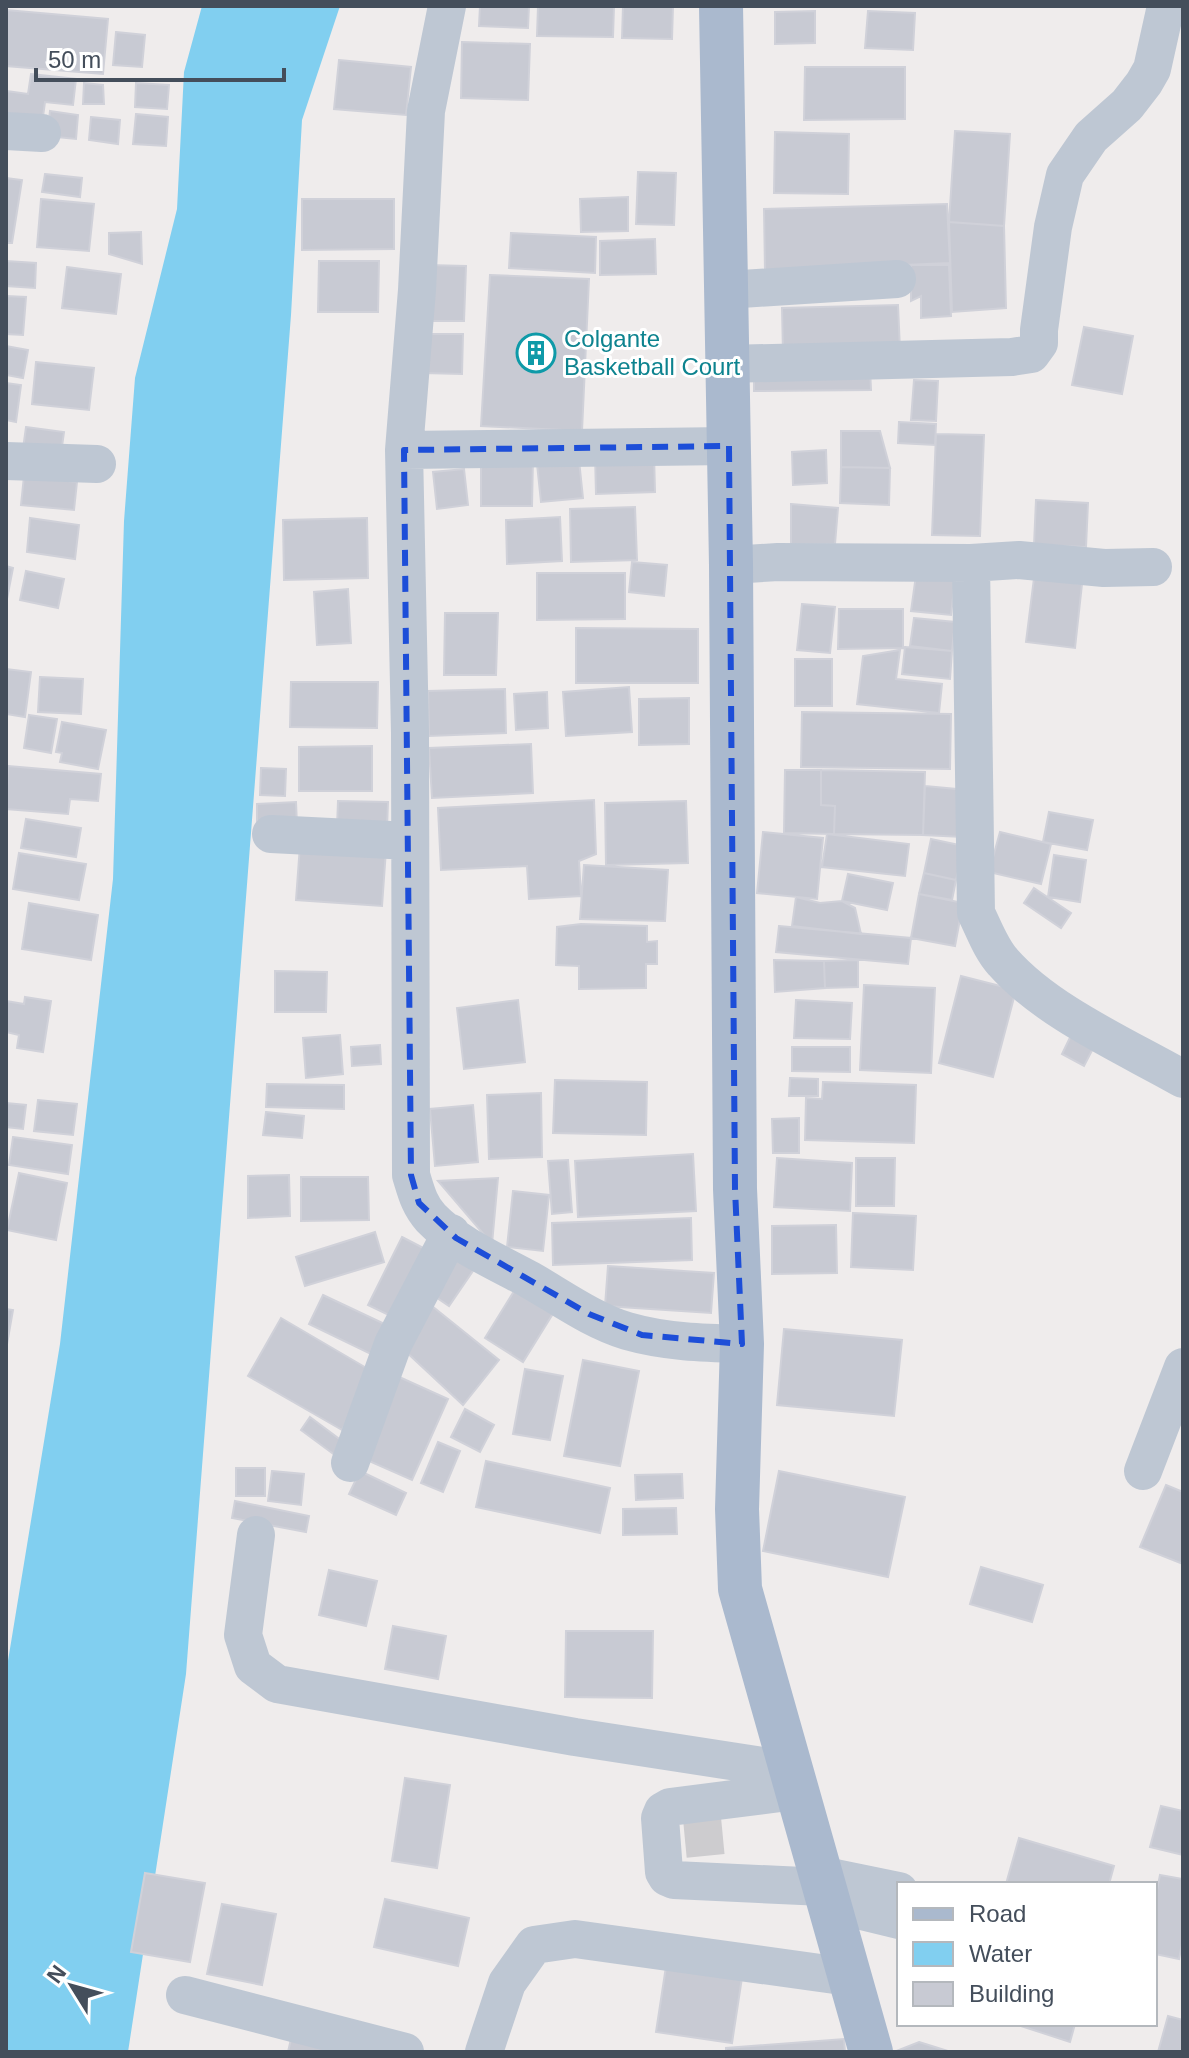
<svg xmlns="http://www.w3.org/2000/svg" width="1189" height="2058" font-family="Helvetica,sans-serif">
<rect width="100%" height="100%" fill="#efecec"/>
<path fill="#81cff0" d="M202,6h138l-38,114 -11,195 -105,1359 -58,378h-122v-379l54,-329 53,-465 11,-358 11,-143 42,-169 7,-137z"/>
<path fill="#c8cad3" stroke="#d0d1d9" stroke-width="2" d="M480,6h49l-1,22 -49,-2z
M538,6h76l-1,31 -76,-1z
M623,6h50l-1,33 -50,-1z
M6,10l102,9 -5,55 -97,-8z
M815,11v32l-40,1v-32z
M868,11l47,2 -2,37 -48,-2z
M116,32l29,3 -3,32 -29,-2z
M462,42l68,2 -2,56 -67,-2z
M339,60l72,7 -5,48 -72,-6z
M805,67h100v52l-101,1z
M31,74l45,5 -3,26 -28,-3 -3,22 -36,-4v-29l22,3z
M84,83l19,2 1,19h-21z
M136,83l33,2 -2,24 -32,-2z
M50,111l28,4 -2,24 -29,-3z
M136,114l32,3 -2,29 -33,-2z
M91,117l29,3 -2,24 -29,-4z
M955,131l55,3 -6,92 -55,-4z
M775,132l74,2 -1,60 -74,-1z
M638,172l38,1 -2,52 -38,-1z
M45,174l37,4 -2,19 -38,-5z
M6,178l16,2 -10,63h-6z
M628,197v34l-47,1 -1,-33z
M41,199l53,5 -5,47 -52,-4z
M302,199h92v50l-92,1z
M947,204l3,59 -185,8 -1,-62z
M949,222l55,4 2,82 -54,4z
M141,232l1,32 -33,-10v-21z
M511,233l85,4 -1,36 -86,-5z
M655,239l1,35 -56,1v-34z
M6,261l30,2 -1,25 -29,-2z
M319,261h60l-1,51h-60z
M427,265l39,1 -2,55h-39z
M911,265h38l2,51 -30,2v-22l-10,5z
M67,267l54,7 -5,40 -54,-6z
M490,275l99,4 -7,152 -101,-5z
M6,296l20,1 -3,38 -17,-1z
M898,305l2,45 -117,3 -1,-45z
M1084,327l49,9 -11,58 -50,-9z
M424,334h39l-1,40 -39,-1z
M6,346l22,4 -5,28 -17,-3z
M36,362l58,6 -5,42 -57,-6z
M870,368l1,22 -117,1v-22z
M914,380l24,1 -2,40 -25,-1z
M6,383l15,2 -5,37 -10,-2z
M899,422l37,2 -1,21 -37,-2z
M26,427l38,5 -3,22 -38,-5z
M841,431h39l10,37 -49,-1z
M936,434l48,1 -4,101 -48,-1z
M826,450l1,33 -34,2 -1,-33z
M654,453l1,39 -59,2 -1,-39z
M481,458h52l-1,48h-51z
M579,460l4,38 -42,4 -4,-38z
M841,467l49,1 -1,37 -49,-2z
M464,469l4,36 -31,4 -4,-37z
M24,476l53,6 -3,28 -53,-5z
M1036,500l52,3 -2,44 -52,-2z
M791,504l47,4 -3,36h-44z
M635,507l2,53 -66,2 -1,-53z
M560,517l2,44 -55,3 -1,-44z
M30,518l49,7 -4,34 -48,-7z
M367,518l1,60 -84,2 -1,-60z
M632,562l35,3 -3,31 -35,-4z
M6,566l7,2 -7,36z
M26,571l38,8 -6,29 -38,-8z
M537,573h88v46l-88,1z
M916,575l39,5 -4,35 -40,-4z
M1034,578l48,6 -7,64 -49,-6z
M348,589l3,54 -34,2 -3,-53z
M802,604l33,3 -5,46 -33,-3z
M839,609h64v39l-65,1z
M445,613h53l-2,62h-52z
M914,618l41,4 -3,29 -42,-5z
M576,628l122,1v54h-122z
M905,647l47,4 -2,28 -48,-5z
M900,650l-4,29 46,5 -3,29 -82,-9 6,-48z
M795,659h37v47h-37z
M6,669l25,3 -6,45 -19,-3z
M40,677l43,2 -2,35 -43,-2z
M291,682h87l-1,46 -87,-1z
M629,687l3,45 -66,4 -3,-44z
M505,689l1,44 -77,3 -1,-45z
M547,692l1,36 -32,2 -2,-36z
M689,698v46l-50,1v-46z
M802,712l149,2 -1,55 -149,-2z
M29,715l28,4 -6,34 -27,-5z
M62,722l44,8 -8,39 -38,-7 2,-9 -6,-1z
M531,744l2,49 -101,5 -3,-50z
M372,746v45h-73v-44z
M8,766l93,8 -3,27 -28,-2 -2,15 -62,-5z
M261,768l25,1 -1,27 -25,-1z
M785,770h36v35l14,1 -1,28 -50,-1z
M821,770l104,2 -2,63 -89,-1 1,-28 -14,-1z
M925,786l42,4 -4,47 -40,-2z
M594,800l2,54 -17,7 2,35 -52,3 -2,-33 -86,4 -3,-62z
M338,801l50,1 -1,26 -50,-1z
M686,801l2,62 -82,2 -1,-62z
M296,802l1,23 -40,2v-23z
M1049,812l44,8 -6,30 -44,-8z
M26,819l55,9 -5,29 -55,-9z
M763,832l60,6 -6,61 -60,-6z
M1000,832l51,12 -10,40 -52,-12z
M827,834l82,10 -4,32 -83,-9z
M931,839l33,7 -8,34 -32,-7z
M300,845l86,5 -4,56 -86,-6z
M19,853l67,11 -7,36 -66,-11z
M1054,855l32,5 -6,42 -32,-5z
M584,865l84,5 -3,51 -85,-2z
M924,873l32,7 -4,20 -33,-6z
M848,874l45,9 -6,27 -45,-9z
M1034,888l37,25 -10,15 -37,-25z
M919,894l44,9 -8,43 -44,-8z
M796,897l24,6 22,-2 13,7 6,26 -69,-8z
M29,903l69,12 -7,45 -69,-11z
M581,924l66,2v16l10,-1v23h-11v24l-67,1v-23l-23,-1 1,-38z
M779,926l132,12 -3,26 -132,-12z
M774,960l50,1 1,27 -50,4z
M858,960v27l-33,1 -1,-27z
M275,971l52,1 -1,40h-51z
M961,976l55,14 -23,87 -54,-14z
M864,985l71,3 -4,85 -71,-3z
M25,997l26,4 -8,51 -26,-4 2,-13 -13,-3v-31l18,3z
M518,1000l7,62 -61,7 -7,-61z
M796,1000l56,3 -2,36 -56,-1z
M1075,1027l23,12 -14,27 -22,-12z
M340,1035l3,39 -37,4 -3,-40z
M380,1045l1,19 -29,2 -1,-19z
M792,1047h58v25l-58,-1z
M790,1078l28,1v17h-29z
M555,1080l92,2 -1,53 -93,-2z
M823,1082l93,3 -2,58 -109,-3 1,-42 16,1z
M267,1084l77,1v24l-78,-2z
M541,1093l1,64 -53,2 -2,-64z
M38,1100l39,4 -4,31 -39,-4z
M6,1103l20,2 -3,24 -17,-2z
M473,1105l5,57 -43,4 -5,-57z
M266,1112l38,4 -2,22 -39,-3z
M799,1118v35h-26l-1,-34z
M13,1137l59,8 -4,29 -59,-9z
M693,1154l3,57 -118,6 -3,-56z
M777,1158l75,5 -2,48 -76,-4z
M856,1158h39l-1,48h-38z
M568,1160l4,52 -20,2 -4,-53z
M19,1173l48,10 -11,57 -49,-10z
M289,1175l1,41 -42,2v-42z
M301,1177h67l1,43 -68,1z
M498,1178l-6,66 -54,-63z
M513,1191l36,4 -6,56 -36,-4z
M853,1213l63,3 -3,54 -62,-3z
M691,1218l1,42 -139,5 -1,-42z
M836,1225l1,48 -65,1v-48z
M375,1232l9,30 -79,24 -9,-29z
M402,1237l31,16 -34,67 -31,-15z
M449,1251l26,17 -26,38 -25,-17z
M608,1266l106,7 -3,40 -106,-7z
M516,1288l38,24 -31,50 -38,-24z
M323,1295l68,32 -14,30 -68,-33z
M427,1302l72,58 -36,45 -61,-57z
M6,1309l7,1 -7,40z
M281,1318l94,55 -33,57 -94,-54z
M784,1329l118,11 -8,76 -117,-11z
M583,1360l56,11 -19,95 -56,-10z
M525,1369l38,7 -13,64 -37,-6z
M397,1376l51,23 -36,81 -52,-23z
M465,1409l29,16 -14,27 -29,-15z
M310,1417l36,27 -10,12 -35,-26z
M438,1442l22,9 -17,41 -22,-9z
M486,1461l124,27 -10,45 -124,-26z
M236,1468h29v28h-29z
M272,1471l32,3 -3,31 -33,-4z
M360,1471l46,22 -10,22 -47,-21z
M779,1471l126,26 -17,80 -125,-26z
M682,1474l1,24 -47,2 -1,-25z
M1166,1485l17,7v72l-43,-17z
M235,1501l74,15 -3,16 -74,-14z
M676,1508l1,26 -54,1v-26z
M981,1567l62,18 -11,37 -62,-18z
M329,1570l48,11 -11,45 -47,-11z
M393,1626l53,10 -8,43 -53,-10z
M566,1631h87l-1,67 -87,-1z
M405,1778l45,7 -13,83 -45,-7z
M1161,1806l22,5v44l-33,-8z
M1019,1838l95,28 -5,18h-103z
M145,1873l60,10 -15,79 -59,-10z
M1160,1875l23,4v60l-4,20 -24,-5v-54z
M385,1899l84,19 -11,48 -84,-19z
M222,1904l54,10 -14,71 -55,-11z
M667,1960l76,11 -11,72 -76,-11z
M1168,2016l15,4v32h-25z
M1015,2024h60l-5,18z
M293,2030l63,22h-68z
M844,2039l1,13h-119v-4z
M919,2042l32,10h-57z"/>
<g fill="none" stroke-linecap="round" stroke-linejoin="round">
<path stroke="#cdcccf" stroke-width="38" stroke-dasharray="38 19" stroke-linecap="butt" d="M702,1818l4,42"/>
<path stroke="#bec7d3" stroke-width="38" d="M447,6l-21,105 -9,179 -13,160 6,283 1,442c5,16 8,30 20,43 26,27 66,44 99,62 30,17 63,41 97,51 38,11 77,12 115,13
M6,131l36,2
M726,290l171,-11
M727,364l285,-7 19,-3 8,-11v-13l14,-103 12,-52 26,-38 36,-32 17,-22 8,-14 14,-63
M404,450l325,-4
M6,461l91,3
M971,563l48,-3 85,8 49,-1
M731,565l47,-3 193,1 5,350c8,16 15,36 27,49 44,50 122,84 180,117
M271,834l139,7
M350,1463l43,-119 58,-111
M1143,1471l40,-104
M256,1535l-13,100 10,31 24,18 298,53 214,33
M796,1791l-126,16 -7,4 -3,7 4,54 3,5 7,3 150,7
M821,1875l78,16
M829,1903l70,17
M185,1995l220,57
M484,2052l23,-69 27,-38 41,-6 274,38"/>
<path stroke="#aab9ce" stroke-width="44" d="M721,6l10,559 4,624 7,155 -5,165 3,80 131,463"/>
</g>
<path fill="none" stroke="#1d4ed8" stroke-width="6" stroke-dasharray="16 10" stroke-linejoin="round" d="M729,446l6,743 7,155 -100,-9 -53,-21 -133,-76 -37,-35 -8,-28 -7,-725z"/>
<defs>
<symbol id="building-ring" viewBox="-11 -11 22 22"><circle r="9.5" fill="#fff" stroke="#0f9aa8" stroke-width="1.5"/><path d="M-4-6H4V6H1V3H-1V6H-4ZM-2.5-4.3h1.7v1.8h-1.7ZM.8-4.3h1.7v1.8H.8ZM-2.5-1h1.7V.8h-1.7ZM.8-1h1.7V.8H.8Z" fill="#0f9aa8"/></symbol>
</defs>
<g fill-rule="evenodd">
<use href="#building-ring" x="514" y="331" width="44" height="44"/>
</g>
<g text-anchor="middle" stroke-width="6" stroke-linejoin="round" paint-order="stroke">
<g font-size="24" fill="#0d838f" stroke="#fff" text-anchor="start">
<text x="564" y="347">Colgante<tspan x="564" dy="28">Basketball Court</tspan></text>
</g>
</g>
<rect width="1189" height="2058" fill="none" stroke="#444e5b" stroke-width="16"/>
<rect x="897" y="1882" width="260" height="144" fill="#ffffff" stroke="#b4b8bd" stroke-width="2"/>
<rect x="913" y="1908" width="40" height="12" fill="#aab9ce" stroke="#b4b8bd" stroke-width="2"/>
<text x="969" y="1922" font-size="24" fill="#444e5b">Road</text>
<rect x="913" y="1942" width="40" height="24" fill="#81cff0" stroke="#b4b8bd" stroke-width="2"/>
<text x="969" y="1962" font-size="24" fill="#444e5b">Water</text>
<rect x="913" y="1982" width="40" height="24" fill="#c8cad3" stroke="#b4b8bd" stroke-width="2"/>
<text x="969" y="2002" font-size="24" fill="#444e5b">Building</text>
<g transform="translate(72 1986) rotate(307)" stroke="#ffffff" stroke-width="6" paint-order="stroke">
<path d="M0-6L14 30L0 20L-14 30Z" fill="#444e5b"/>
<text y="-12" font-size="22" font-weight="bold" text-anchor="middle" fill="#444e5b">N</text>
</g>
<path d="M36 68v12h248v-12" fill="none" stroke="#444e5b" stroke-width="4"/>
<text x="48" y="68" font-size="24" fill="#444e5b" stroke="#ffffff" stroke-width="6" paint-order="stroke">50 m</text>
</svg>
